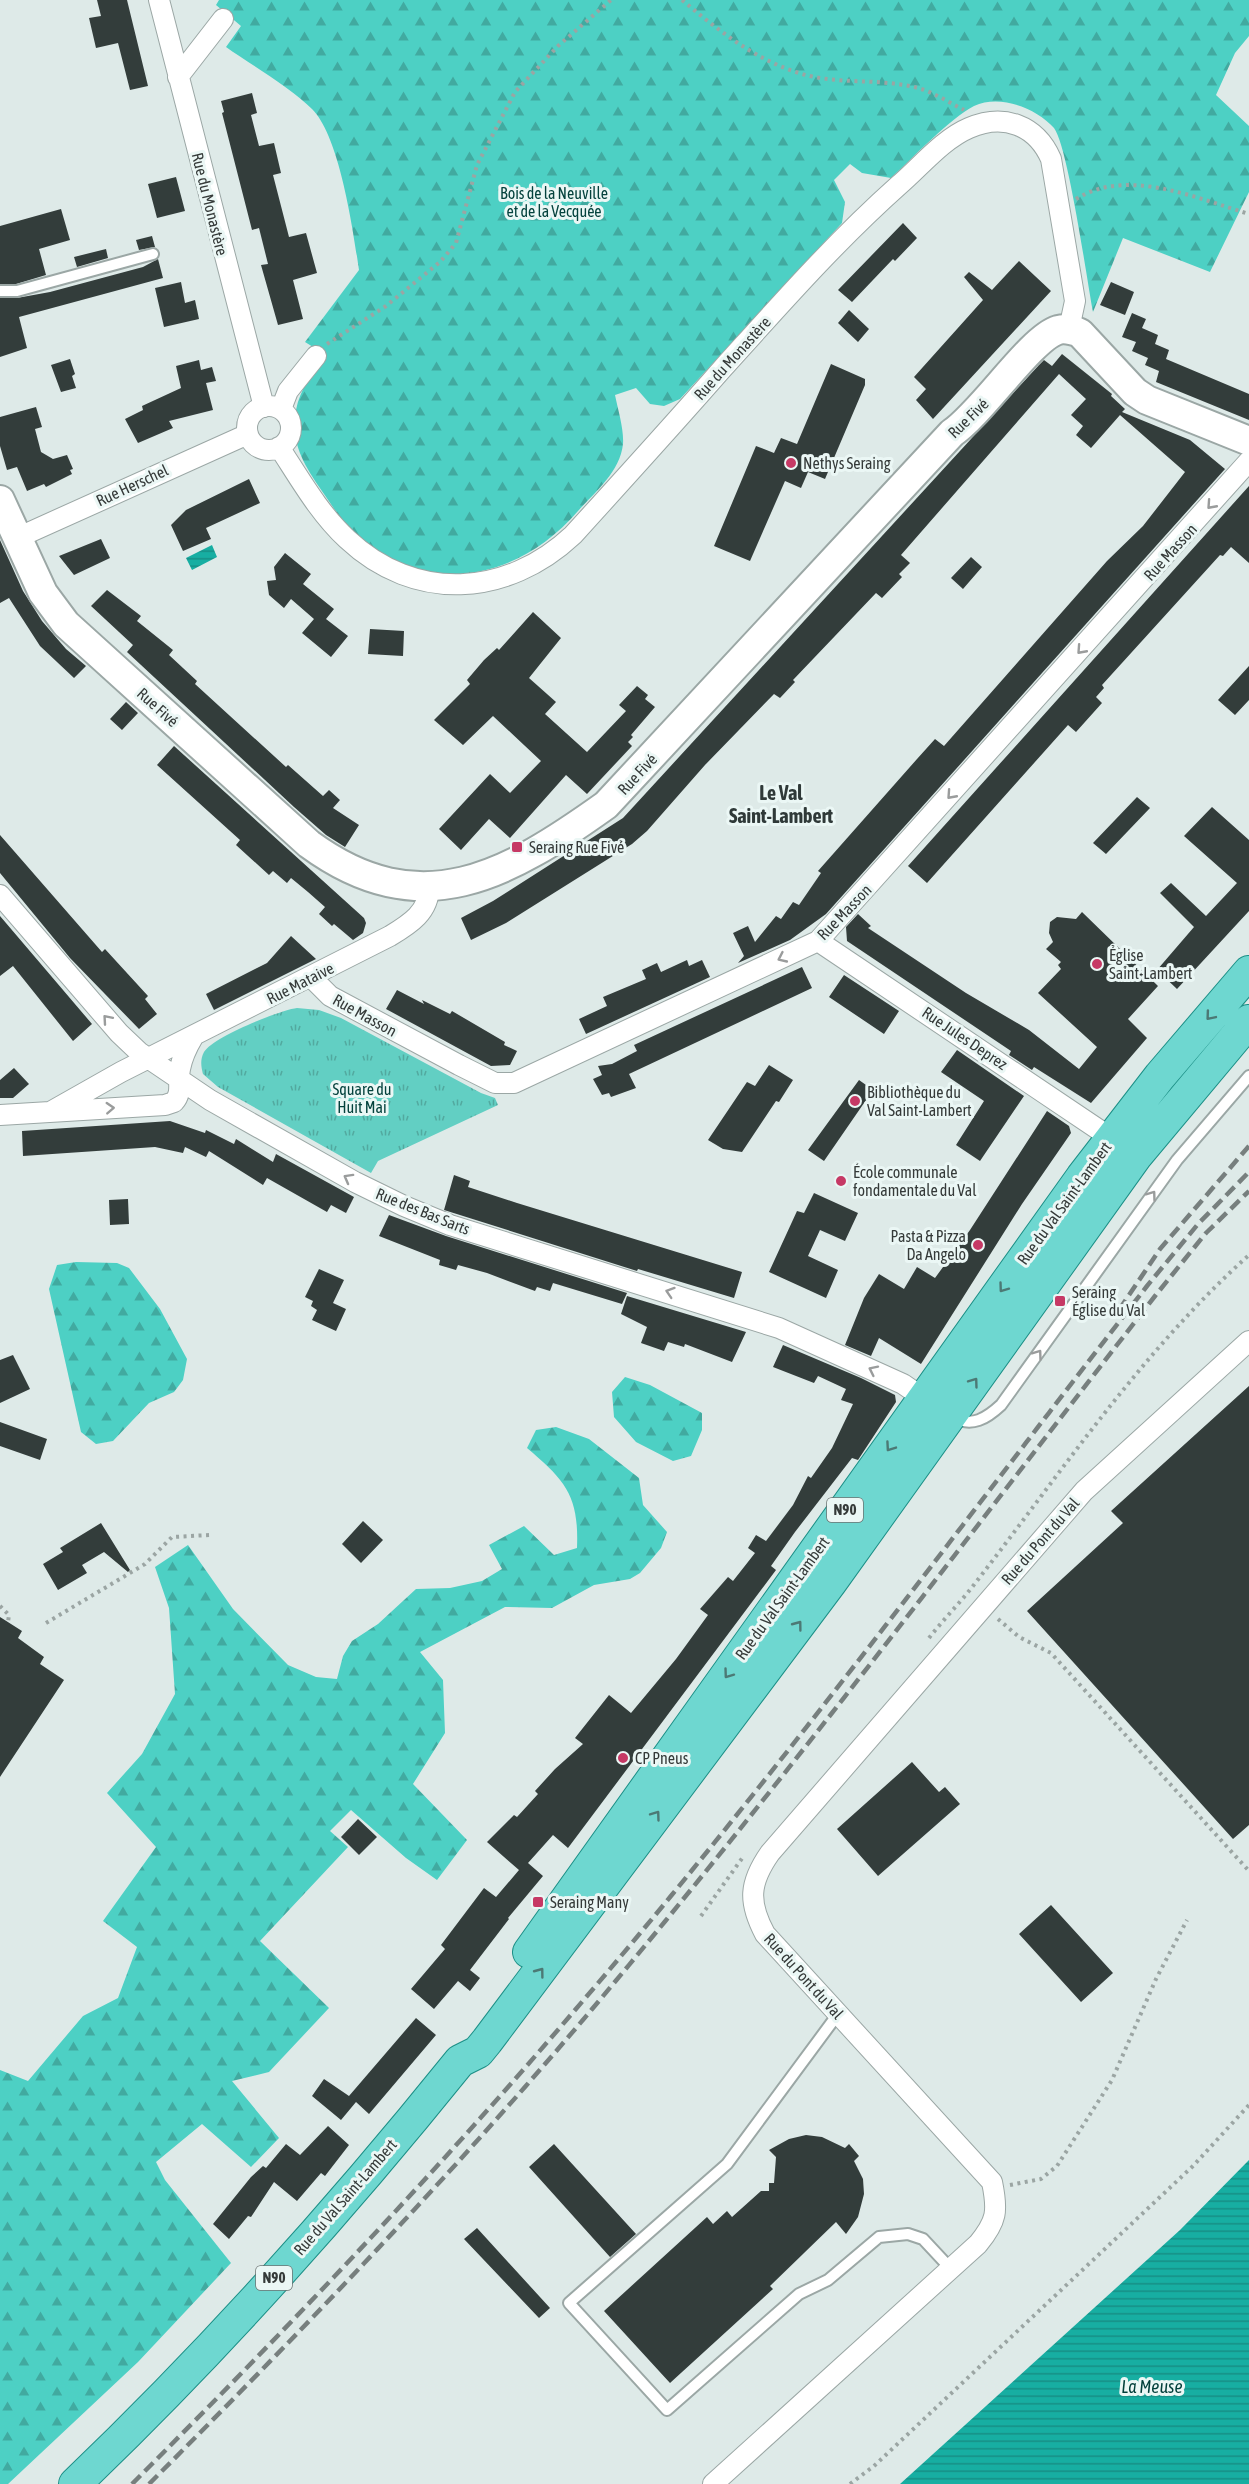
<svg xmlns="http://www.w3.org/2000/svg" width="1249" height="2484" font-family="'Asap Condensed',sans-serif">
<defs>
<pattern id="grass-tufts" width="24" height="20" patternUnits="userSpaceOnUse" patternTransform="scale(1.5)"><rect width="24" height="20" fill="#62cfc3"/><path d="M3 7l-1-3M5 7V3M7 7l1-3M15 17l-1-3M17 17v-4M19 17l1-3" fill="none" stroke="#52a99f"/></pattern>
<pattern id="forest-firs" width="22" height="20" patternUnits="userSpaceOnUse" patternTransform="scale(1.5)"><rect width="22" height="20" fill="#4dd0c4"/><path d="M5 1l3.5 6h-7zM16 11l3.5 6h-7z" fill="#41aaa0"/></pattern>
<pattern id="water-rules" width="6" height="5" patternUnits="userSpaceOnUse" patternTransform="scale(1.5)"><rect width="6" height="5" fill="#17aea2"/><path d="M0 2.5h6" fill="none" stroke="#168f85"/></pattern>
</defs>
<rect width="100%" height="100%" fill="#deeae8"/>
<path fill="url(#grass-tufts)" d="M297,1008l22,2 22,8 140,75 14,5 3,7 -120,56 -7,12 -153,-86 -15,-13c-2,-7 -3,-15 1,-22 9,-15 76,-42 93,-44z"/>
<path fill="url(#forest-firs)" d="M219,0h1030v36l-14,17 -19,42 33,31v66l-39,80 -87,-34 -30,74c-6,-31 -25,-166 -39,-184 -18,-20 -54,-34 -80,-22 -25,13 -61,52 -83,72l-29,-5 -12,-9 -16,16 11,22 -3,21 -162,176 -16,7 -14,-2 -14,-16 -21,7c3,15 9,34 8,49 -3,28 -28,48 -45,67 -56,65 -142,87 -214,32 -16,-12 -29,-33 -40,-49 -18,-26 -35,-51 -28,-84 4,-21 17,-38 30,-55l-21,-13 54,-72c-6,-40 -19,-133 -47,-161 -21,-21 -62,-45 -86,-62l15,-21 -25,-21z
M76,1262l41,1 12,5 31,41 27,50 -4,21 -9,12 -25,11 -36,38 -17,3 -15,-12 -32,-143 8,-24z
M625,1377l25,8 52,28v17l-11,26 -18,5 -37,-19 -22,-25 -2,-25z
M556,1427l33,12 50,39 4,27 24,27 -6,16 -21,25 -10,6 -36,6 -42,23 -47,-1 -85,45 23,28 2,53 -32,51 54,56 -30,40 -31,-22 -55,-48 -21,21 18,16 -88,94 69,67 -60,64 -37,9 47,57 -28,29 -49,-43 -46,38 9,18 66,83 -93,99 -130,122h-8v-414l28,11 55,-65 35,-18 19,-51 -34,-26 53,-74 -49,-54 35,-39 33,-60 -6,-86 -14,-41 33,-22 45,64 55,56 28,12 21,2 6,-23 9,-15 26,-17 38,-35 34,-1 32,-7 20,-12 -13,-24 35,-19 30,29 23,-7c2,-52 -11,-67 -50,-100l9,-18z"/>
<path fill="url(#water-rules)" d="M212,545l5,12 -25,13 -6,-12z
M1249,2160v324h-349l280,-254z"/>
<path fill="#333d3b" d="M97,0h30l21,86 -18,4 -12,-47 -22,5 -7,-30 12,-2z
M252,93l5,20 -6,2 8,31 15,-3 7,30 -8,2 16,62 17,-4 11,40 -24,7 10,39 -25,6 -17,-60 7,-1 -9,-36 -7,2 -30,-117 2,-1 -3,-11z
M176,177l9,34 -28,7 -9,-34z
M61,209l9,31 -31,9 7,26 -30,9h-16v-58z
M903,223l14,15 -22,23 -2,-2 -41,43 -14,-12z
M152,236l3,11 -16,3 -3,-10z
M106,249l2,9 -31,9 -3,-10z
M158,259l5,19 -144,39 8,31 -27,9v-59h17l33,-6 93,-25z
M1019,261l32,30 -118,128 -17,-19 10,-11 -12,-12 69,-77 -19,-23 5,-5 23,18z
M181,282l4,21 10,-3 4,19 -35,8 -9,-39z
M1111,282l23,10 -9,23 -25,-10z
M849,310l20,19 -11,13 -20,-19z
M1132,313l14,6 -4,9 16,7 -3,9 14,6 -3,9 83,35v26l-93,-38 3,-11 -14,-6 3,-7 -16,-7 4,-9 -14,-5z
M1062,354l50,40 -1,2 14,13 -3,3 68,28 35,29 -399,445 -36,26 -52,23 6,-7 -11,-23 15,-7 7,16 21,-26 5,3 12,-17 6,3 22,-32 -3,-2 99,-112 18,-20 9,7 163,-185 36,-35 42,-54 -65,-57 -29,33 -15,-13 7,-9 -12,-11 15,-16 -27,-25 -158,181 9,8 -11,11 3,3 -20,21 -6,-5 -83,87 2,2 -15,16 -6,-4 -69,71 -58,66 -15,13 -126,79 -35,17 -10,-22 32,-17 130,-83 416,-453 5,-5 8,6z
M70,359l5,15 -3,2 4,12 -15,4 -10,-27z
M199,360l2,10 11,-3 4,14 -10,2 7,27 -44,11 4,7 -35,15 -13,-24 18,-9 -1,-4 39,-18 -5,-22z
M831,364l34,15v6l-40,94 -17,-7 -7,16 -16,-7 -35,80 -36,-15 42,-100 18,7 7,-15 16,6z
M36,407l6,20 -7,2 6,23 12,7 14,-4 6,14 -3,1 2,4 -26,13 -2,-3 -17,7 -10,-24 -10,3 -7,-24v-29z
M249,479l11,24 -54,25 5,11 -28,12 -12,-26 15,-15z
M1249,486v77l-18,-16 -8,9 -3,-1 -118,130 2,3 -8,9 6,6 -26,29 -8,-7 -141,158 -19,-17z
M101,539l9,19 -36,17 -15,-19z
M0,540l23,51 19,30 24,28 20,17 -12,12 -34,-32 -31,-48 -9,5z
M285,553l26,21 -8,10 31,25 -8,10 22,17 -17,21 -29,-24 12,-14 -23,-20 -7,9 -15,-13 -2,-14 9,-1 -2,-13z
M971,557l11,10 -19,22 -12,-11z
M107,590l34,26 -4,5 36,29 -4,5 28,26 -2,3 91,83 2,-2 35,31 6,-6 11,10 -7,8 26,17 -14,22 -19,-12 -32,-28 -167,-155 6,-7 -42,-39z
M533,612l28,26 -32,40 27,24 -11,12 42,38 39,-41 -7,-6 18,-19 11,9 -3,4 10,8 -24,28 2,2 -5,5 4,4 -45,48 -21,-19 -56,63 -21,-19 -28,31 -22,-21 51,-55 20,19 31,-32 -48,-45 -30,29 -29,-25 36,-36 -3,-4 17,-20 13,-12 2,2z
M370,629l34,2 -1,25 -35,-2z
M1249,666v34l-14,15 -17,-15z
M126,702l12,11 -16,17 -12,-11z
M174,746l190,172 2,5 -3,10 -10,7 -19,-16 -2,2 -13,-12 6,-7 -17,-15 -17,-14 -4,5 -14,-12 -4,4 -33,-30 4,-5 -83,-75z
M1137,797l13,11 -44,46 -13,-11z
M1212,807l37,33v71l-72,78 -20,-19 37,-43 -34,-34 11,-10 35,33 31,-33 -53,-47z
M0,835l102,117 3,-3 43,47 -3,3 12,15 -18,15 -69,-71 -70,-85z
M1082,912l76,74 -30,33 19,19 -56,65 -57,-36 -2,3 -23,-15 2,-4 -164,-110 -1,-14 12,-13 13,12 -3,2 98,65 63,37 50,39 18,-22 -59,-54 23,-24 -3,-4 3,-3 -15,-13 7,-7 -4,-9 1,-11 7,-5 19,2z
M0,916l92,108 -19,17 -60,-75 -13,10z
M291,936l25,23 -102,51 -8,-16 61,-31z
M687,960l2,6 13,-6 8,17 -124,57 -7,-15 28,-13 -4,-9 43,-18 -4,-9 15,-7 4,9z
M802,967l10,21 -183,86 7,14 -25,9 -2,-4 -7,2 -9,-16 9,-4 -4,-9 14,-2 25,-13 -3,-6z
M844,975l55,36 -15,23 -55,-37z
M397,990l27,14 -2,-4 28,14 2,-3 53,31 -1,3 13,6 -7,14 -19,1 -105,-57z
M957,1050l67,46 -44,65 -24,-16 28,-44 -43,-29z
M769,1065l24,15 -14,22 -3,-1 -34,51 -19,-3 -15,-9 39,-58 8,4z
M14,1068l15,16 -16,14h-13v-18z
M859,1080l14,10 -49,71 -16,-11z
M1047,1111l22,15 2,7 -49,71 -101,160 -42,-26 -8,18 -26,-11 19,-47 15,-24 25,15 13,-22 18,11 35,-48z
M170,1121l35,12 1,-3 28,14 2,-5 37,23 3,-8 78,43 -8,16 -15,-8 -4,7 -60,-34 -4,7 -54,-34 -3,6 -21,-10 -2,6 -28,-6 -132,9 -1,-25z
M454,1175l16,6 -2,6 49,16 225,69 -8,26 -96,-29 -1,2 -193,-61z
M814,1193l44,20 -13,28 -25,-11 -12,26 30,14 -12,28 -57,-26 28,-61 7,2z
M128,1199l1,25 -19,1 -1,-25z
M389,1215l57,21 181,57 -5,11 -69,-21 -3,8 -13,-4 -2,4 -48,-18 -29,-8 -2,5 -17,-5 1,-5 -61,-24z
M319,1269l25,11 -11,23 13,6 -10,22 -24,-11 5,-10 -6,-4 2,-5 -8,-4z
M627,1296l119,36 -14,30 -47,-18 -1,3 -16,-5 -4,9 -23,-8 6,-16 -26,-13z
M783,1345l78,33 34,17 1,7 -38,58 -6,-2 -57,74 -24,34 5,4 -208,278 -15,-13 -25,28 15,13 -35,42 1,1 -39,51 10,8 -10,13 -12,-10 -24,28 -23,-20 34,-40 -4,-4 43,-57 12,9 23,-27 -32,-28 27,-27 3,2 21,-23 -3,-3 20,-22 28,-25 -8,-6 34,-43 22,18 45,-54 32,-44 -8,-6 28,-32 5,4 22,-28 -7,-5 8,-13 10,6 27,-36 15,-29 3,2 21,-30 21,-44 -12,-4 5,-11 -28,-13 -4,7 -41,-16z
M13,1355l17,34 -30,14v-43z
M1249,1386v439l-16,14 -206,-228 96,-88 -12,-12z
M0,1422l47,17 -7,21 -40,-14z
M363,1521l20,19 -22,23 -19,-19z
M101,1523l29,47 -2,2 -24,-20 -22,13 5,8 -29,17 -15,-26 20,-12 -3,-4z
M0,1617l22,14 -4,7 26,19 -4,7 24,16 -64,97z
M912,1762l27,30 6,-5 15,17 -82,72 -41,-47z
M358,1819l19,18 -18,18 -18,-18z
M1051,1905l62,68 -32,29 -62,-68z
M416,2018l20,17 -67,79 -13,-12 -15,18 -29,-24 12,-17 25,17z
M328,2126l21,19 -24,31 -4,-3 -24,28 -23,-19 -23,35 -3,-1 -19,23 -16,-15 38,-47 12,-11 3,2 20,-24 14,11z
M806,2135l16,2 23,11 4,-4 10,12 -5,5 9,18 1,15 -6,23 -12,17 -10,-12 -66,64 3,3 -103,94 -66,-72 103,-94 6,7 14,-13 5,6 29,-26h8v-8h5l2,-26 -7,-7 20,-11z
M554,2144l82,90 -26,23 -81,-90z
M477,2228l73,80 -11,10 -75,-79z"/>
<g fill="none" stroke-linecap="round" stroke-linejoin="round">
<defs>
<path id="lane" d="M0,291h17l136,-37
M953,1417c19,11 34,1 48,-12l176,-245 72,-84
M838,2014l-111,150 -158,139 98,107 132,-116 29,-14 51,-43 29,-3 15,5 28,30"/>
<path id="street" d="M159,0l105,407
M178,77l45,-58
M247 428a22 22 0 1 1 44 0a22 22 0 1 1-44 0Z
M281,409l7,-18 28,-35
M279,447c21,32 40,66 68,92 68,64 160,58 226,-4 50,-55 100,-110 149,-166 57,-63 113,-127 177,-184 21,-18 44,-46 70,-57 35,-15 67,-3 82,31l24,142 -6,28
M17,538l231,-104
M0,895l119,138 20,19 71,48 145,82 49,24 46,19 329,103 124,56 29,20
M818,941l302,203
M311,977l19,19 129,69 36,18h19l304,-142 431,-480
M52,1111l69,-39 269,-136c20,-12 39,-24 39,-49
M0,1115l165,-10 9,-3c9,-10 3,-20 6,-33 2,-11 7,-22 13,-32
M713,2484l265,-240c19,-23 20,-33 14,-62l-227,-248c-17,-32 -16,-51 5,-81l314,-362 165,-150"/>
<path id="secondary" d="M0,500l43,93 23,31 243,220c112,82 199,31 297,-39l346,-372c30,-20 79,-95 106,-103 8,-2 14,0 22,3l55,59 12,8 102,41"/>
<path id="primary" d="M529,1952l553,-775 78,-101 89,-104
M75,2484c138,-132 265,-274 385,-423l18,-9 9,-11 344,-459 305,-426 113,-135"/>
</defs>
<use href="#lane" stroke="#9ba7a5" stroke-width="14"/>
<use href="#street" stroke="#9ba7a5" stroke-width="22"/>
<use href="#secondary" stroke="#9ba7a5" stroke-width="32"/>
<use href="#primary" stroke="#1c8f86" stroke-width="34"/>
<path stroke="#9ba5a3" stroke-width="4" stroke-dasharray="3 4.5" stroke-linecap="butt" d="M682,0c36,30 72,59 117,73 37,12 77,5 115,14 18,4 34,15 50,23
M1076,199c51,-32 120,-1 173,15
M327,344l59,-38 54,-44 16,-19 21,-78 38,-73 43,-46 53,-46
M0,1606l9,9 -1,7
M998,1619l21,18 32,16 198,218
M46,1623l99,-59 27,-27 38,-2
M929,1638c14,-18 30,-34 44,-52 88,-113 168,-234 276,-331
M701,1916l42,-59
M1010,2185l31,-6 16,-13 55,-86 44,-101 31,-59
M850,2484l24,-18 319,-300 56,-61"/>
<use href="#lane" stroke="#fff" stroke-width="10"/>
<use href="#street" stroke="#fff" stroke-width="20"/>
<use href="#secondary" stroke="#fff" stroke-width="28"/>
<use href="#primary" stroke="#6ed7d0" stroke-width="32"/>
<path stroke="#777f7e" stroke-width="4.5" stroke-dasharray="12 6" stroke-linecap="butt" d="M1119,1310l41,-61 89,-103
M132,2484c151,-151 298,-305 437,-467 203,-235 387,-486 578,-731l51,-62 51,-52
M149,2484c149,-149 296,-302 433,-463 199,-235 384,-482 573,-725l51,-63 43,-42"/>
</g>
<defs><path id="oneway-chevron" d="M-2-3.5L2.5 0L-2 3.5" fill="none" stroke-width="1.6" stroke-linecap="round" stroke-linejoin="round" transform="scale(1.5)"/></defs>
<g stroke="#9a9c9c">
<use href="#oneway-chevron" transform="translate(1211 505) rotate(132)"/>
<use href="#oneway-chevron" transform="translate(1081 650) rotate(132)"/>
<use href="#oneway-chevron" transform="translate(951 795) rotate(132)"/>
<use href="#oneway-chevron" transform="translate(782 958) rotate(155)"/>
<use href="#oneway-chevron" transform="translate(107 1019) rotate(-131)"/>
<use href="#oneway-chevron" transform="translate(110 1108) rotate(-3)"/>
<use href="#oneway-chevron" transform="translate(348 1178) rotate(-151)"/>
<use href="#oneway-chevron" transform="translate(1152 1195) rotate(-54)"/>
<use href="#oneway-chevron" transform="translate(670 1292) rotate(-162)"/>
<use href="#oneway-chevron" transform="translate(1038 1354) rotate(-54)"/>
<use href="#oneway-chevron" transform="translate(873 1370) rotate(-154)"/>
</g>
<g stroke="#4c7975">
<use href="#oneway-chevron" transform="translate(1210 1016) rotate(130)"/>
<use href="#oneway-chevron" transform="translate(1003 1288) rotate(126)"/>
<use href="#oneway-chevron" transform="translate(974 1382) rotate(-54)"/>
<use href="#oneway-chevron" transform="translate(890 1447) rotate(125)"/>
<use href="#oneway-chevron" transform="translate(798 1625) rotate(-53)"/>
<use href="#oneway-chevron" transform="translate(728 1674) rotate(126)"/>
<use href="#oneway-chevron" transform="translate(656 1815) rotate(-54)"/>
<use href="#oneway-chevron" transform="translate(540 1972) rotate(-53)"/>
</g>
<g fill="#c63965" stroke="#ebf7f5" stroke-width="2">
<circle cx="791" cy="463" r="6"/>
<rect x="511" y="841" width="12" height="12" rx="3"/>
<circle cx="1097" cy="964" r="6"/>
<circle cx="855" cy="1101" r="6"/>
<circle cx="841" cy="1181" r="6"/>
<circle cx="978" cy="1245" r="6"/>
<rect x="1054" y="1295" width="12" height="12" rx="3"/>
<circle cx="623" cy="1758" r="6"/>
<rect x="532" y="1896" width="12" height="12" rx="3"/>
</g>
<g text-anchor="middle" stroke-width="6" stroke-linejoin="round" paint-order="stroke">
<g fill="#ebf7f5" stroke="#6c7371" stroke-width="1.5">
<rect x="827" y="1498" width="36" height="24" rx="4.5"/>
<rect x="256" y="2266" width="36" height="24" rx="4.5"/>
</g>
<g font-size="15" font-weight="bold" fill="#353a39">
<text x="845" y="1515">N90</text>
<text x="274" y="2283">N90</text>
</g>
<g font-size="16" fill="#04423d" stroke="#ebf7f5">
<text x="554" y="199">Bois de la Neuville<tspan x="554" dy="18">et de la Vecquée</tspan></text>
<text x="362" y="1095">Square du<tspan x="362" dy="18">Huit Mai</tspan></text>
</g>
<g font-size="16" fill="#353a39" stroke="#ebf7f5">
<text transform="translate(210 204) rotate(76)" y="6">Rue du Monastère</text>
<text transform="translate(732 358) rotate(-48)" y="6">Rue du Monastère</text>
<text transform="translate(968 418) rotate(-44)" y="6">Rue Fivé</text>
<text transform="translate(132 485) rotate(-25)" y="6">Rue Herschel</text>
<text transform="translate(1170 552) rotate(-48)" y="6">Rue Masson</text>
<text transform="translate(158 707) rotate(42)" y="6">Rue Fivé</text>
<text transform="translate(637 774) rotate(-47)" y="6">Rue Fivé</text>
<text transform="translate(844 912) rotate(-46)" y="6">Rue Masson</text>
<text transform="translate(300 983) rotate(-27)" y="6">Rue Mataive</text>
<text transform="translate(365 1015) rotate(29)" y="6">Rue Masson</text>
<text transform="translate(965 1038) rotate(34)" y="6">Rue Jules Deprez</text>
<text transform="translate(1064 1203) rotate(-54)" y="6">Rue du Val Saint-Lambert</text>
<text transform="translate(423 1211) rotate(22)" y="6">Rue des Bas Sarts</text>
<text transform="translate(1040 1541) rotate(-49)" y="6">Rue du Pont du Val</text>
<text transform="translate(782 1598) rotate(-54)" y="6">Rue du Val Saint-Lambert</text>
<text transform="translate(804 1976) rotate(48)" y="6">Rue du Pont du Val</text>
<text transform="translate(345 2197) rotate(-49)" y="6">Rue du Val Saint-Lambert</text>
</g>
<g font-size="16" fill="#353a39" stroke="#ebf7f5" text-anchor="start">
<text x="803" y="469">Nethys Seraing</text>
<text x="529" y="853">Seraing Rue Fivé</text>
<text x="1109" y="961">Église<tspan x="1109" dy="18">Saint-Lambert</tspan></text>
<text x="867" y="1098">Bibliothèque du<tspan x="867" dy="18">Val Saint-Lambert</tspan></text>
<text x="853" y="1178">École communale<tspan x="853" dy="18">fondamentale du Val</tspan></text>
<text x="966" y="1242" text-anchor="end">Pasta &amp; Pizza<tspan x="966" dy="18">Da Angelo</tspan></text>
<text x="1072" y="1298">Seraing<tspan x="1072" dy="18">Église du Val</tspan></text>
<text x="635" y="1764">CP Pneus</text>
<text x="550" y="1908">Seraing Many</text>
</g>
<g font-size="18" font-style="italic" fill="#003f3a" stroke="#ebf7f5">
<text x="1152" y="2393">La Meuse</text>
</g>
<g font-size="20" font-weight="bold" fill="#2f3938" stroke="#ebf7f5">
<text x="781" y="800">Le Val<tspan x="781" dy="23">Saint-Lambert</tspan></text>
</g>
</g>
</svg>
